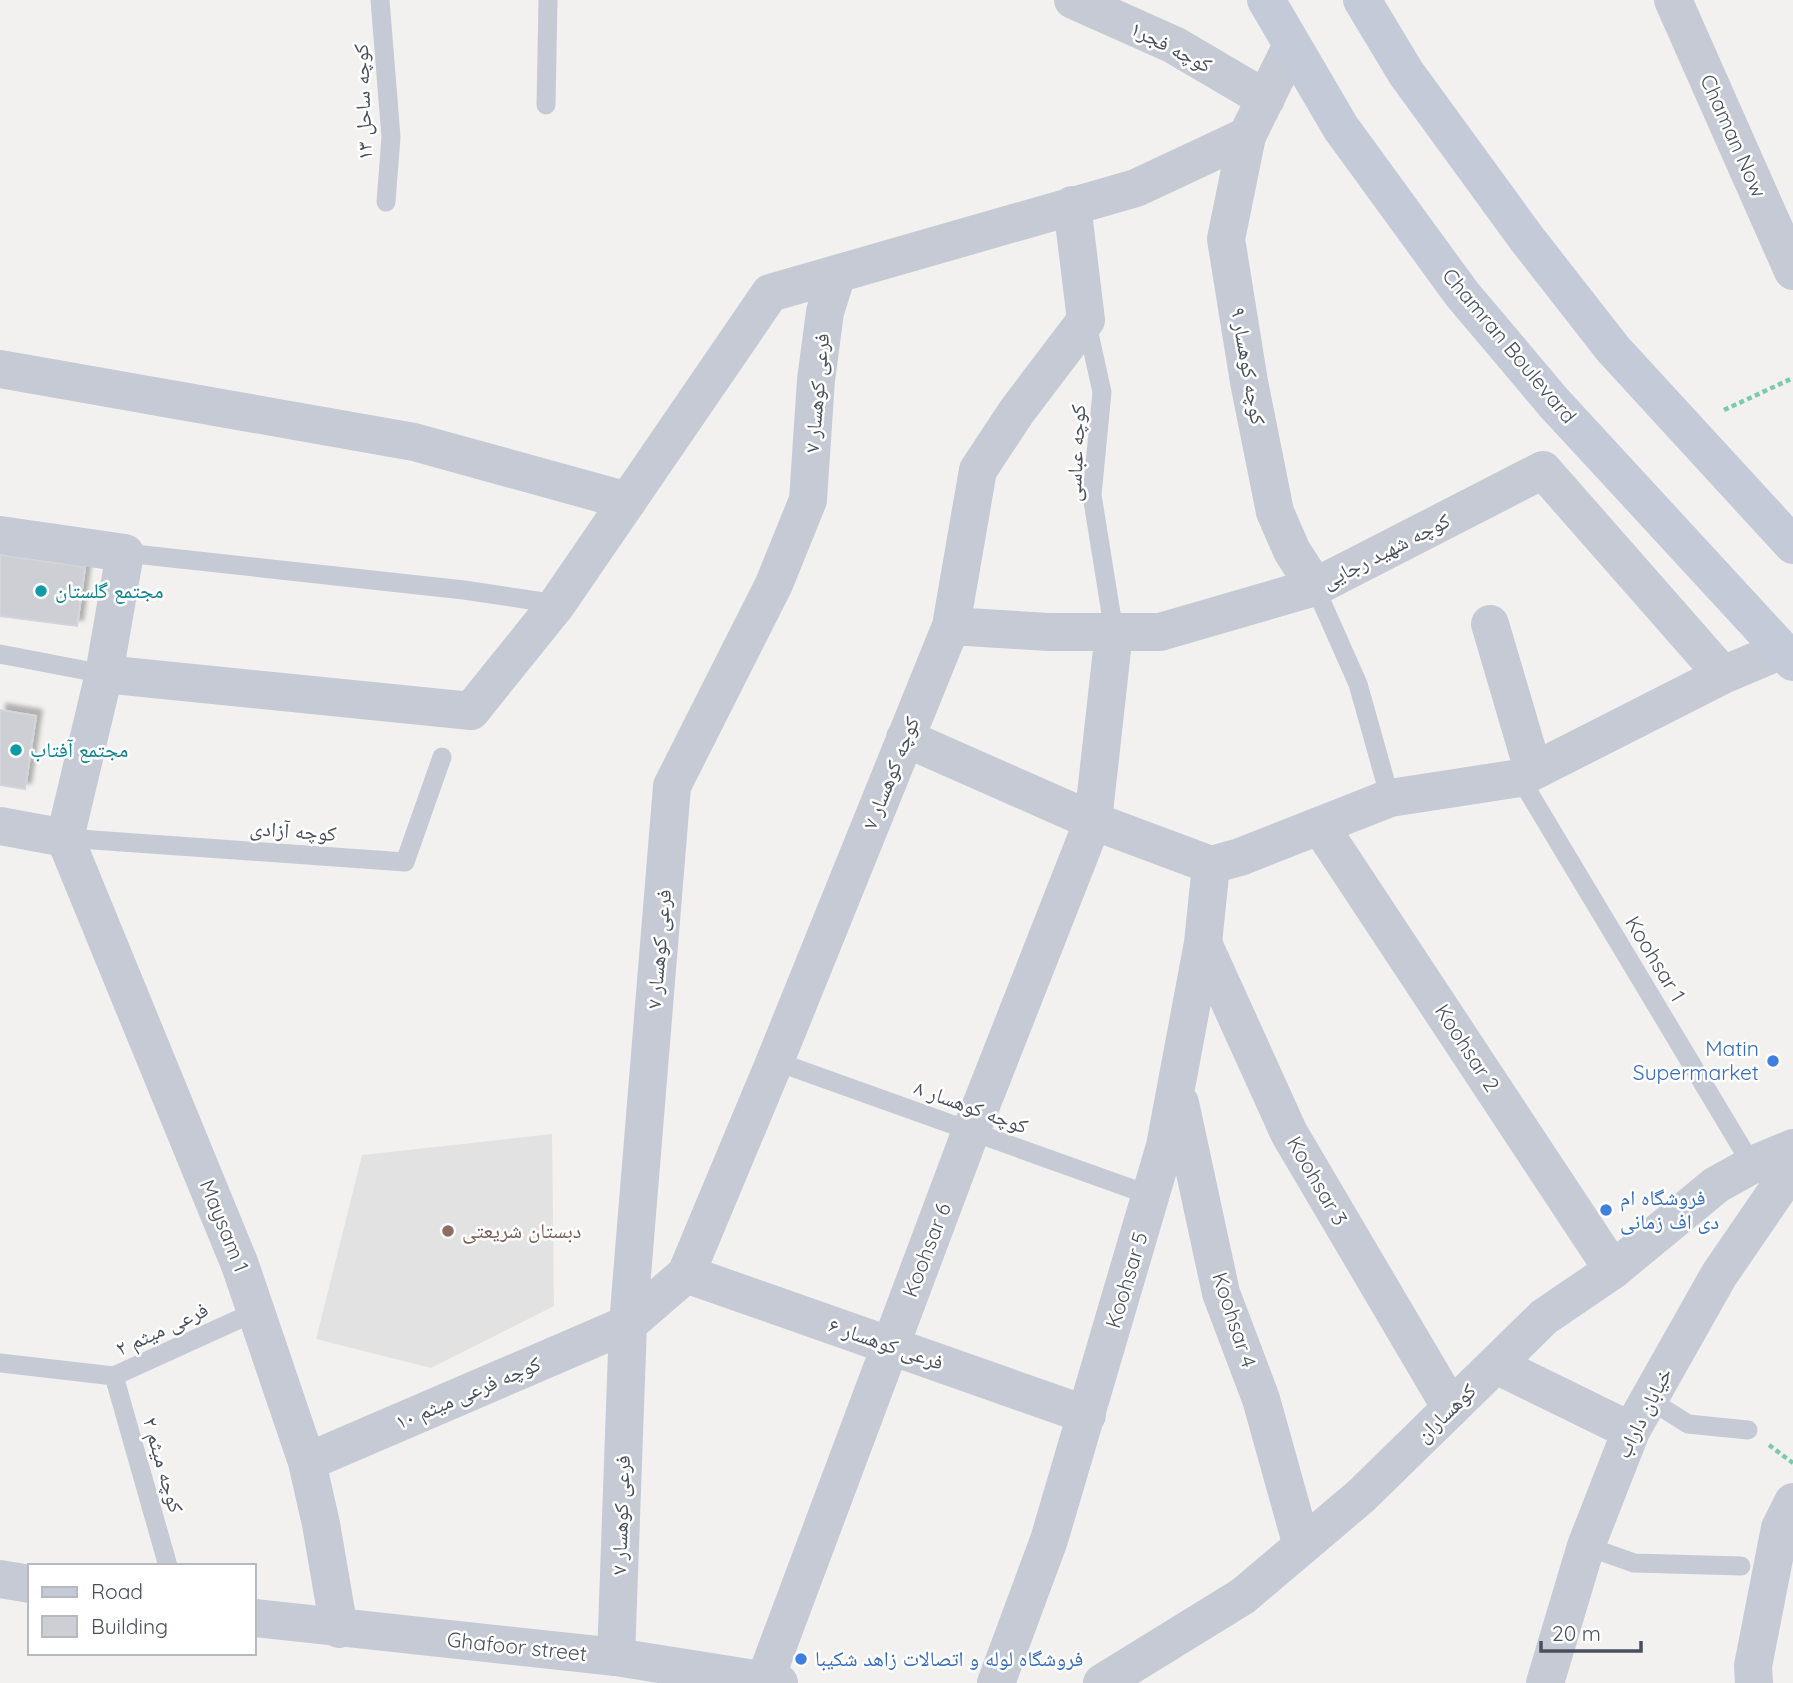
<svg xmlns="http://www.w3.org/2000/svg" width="1793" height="1683" font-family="Quicksand,'Noto Naskh Arabic',sans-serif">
<defs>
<filter id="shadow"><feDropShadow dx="6" dy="-6" stdDeviation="2" flood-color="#0004"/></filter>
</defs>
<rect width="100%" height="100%" fill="#f2f1f0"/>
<path fill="#e3e2e2" d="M552,1134l2,172 -123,62 -115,-29 46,-184z"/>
<path fill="#cdcfd4" stroke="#d4d5db" stroke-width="2" filter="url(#shadow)" d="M0,555l85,12 -8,59 -77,-10z
M0,710l36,6 -11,73 -25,-4z"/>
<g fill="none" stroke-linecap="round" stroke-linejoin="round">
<path stroke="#7cc9af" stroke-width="4.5" stroke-dasharray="5 3.5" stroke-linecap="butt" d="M1724,410l69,-32
M1769,1445l24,18"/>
<path stroke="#c5cad4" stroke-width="19" d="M380,0l11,137 -5,65
M546,105l2,-105
M1086,320l16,72 -10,103 22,137
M125,553l339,37 93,14
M1315,587l43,97 32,114
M0,654l104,20
M1520,778l232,387
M65,838l340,24 37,-105
M775,1061l377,135
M0,1363l114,13 143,-65
M114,1376l54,190
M1650,1400l38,24 60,6
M1586,1546l48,17 107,3"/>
<path stroke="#c5cad4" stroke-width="38" d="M1073,0l101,45 92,54
M1673,0l120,271
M1292,45l-45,91 -21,103 23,143 26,130 17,39 23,36
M0,369l414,73 214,59
M0,535l125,18 -21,121 -39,164
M1490,624l43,146
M951,626l98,6h111l155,-45 228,-117 180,205
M104,674l367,37 86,-107 213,-311 366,-105 111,-52
M905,738l188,83 118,44 29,-8 150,-59 130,-20 203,-103 59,-25
M0,826l65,12
M1320,826l293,444
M65,838l175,427 67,197 14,62 18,105
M1203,943l86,190 162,275
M1180,1103l41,190 40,106 41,147
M686,1274l401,141
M307,1462l321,-138 58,-50 89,-213 176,-435 27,-156 39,-59 69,-91 -14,-115
M616,1657l12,-333 44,-538 102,-202 34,-84 8,-120 9,-68 12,-38
M765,1680l206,-549 122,-310 21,-189
M996,1683l53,-143 116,-394 38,-203 8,-78"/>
<path stroke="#c5cad4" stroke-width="38" d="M1496,1365l135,66
M0,1579l30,5
M254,1618l362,39 163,26
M1102,1683l141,-87 118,-100 183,-179 69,-47 103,-85 36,-20 41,-17
M1545,1683l41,-137 45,-115 88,-156 74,-108
M1754,1683l-1,-17 27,-138 13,-26"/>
<path stroke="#c4cad7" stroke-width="38" d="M1266,0l75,128 121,166 92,109 239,259
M1362,0l44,73 121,166 86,110 180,196"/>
</g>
<g fill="#0f9aa8" stroke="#fff" stroke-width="2.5">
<circle cx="41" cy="591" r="7"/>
<circle cx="16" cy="750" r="7"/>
</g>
<g fill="#3f7fe0" stroke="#fff" stroke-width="2.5">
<circle cx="1773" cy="1061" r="7"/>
<circle cx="1606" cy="1210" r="7"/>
<circle cx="801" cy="1659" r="7"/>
</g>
<circle fill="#8d6e63" stroke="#fff" stroke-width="2.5" cx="448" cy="1231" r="7"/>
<g text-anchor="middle" stroke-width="5" stroke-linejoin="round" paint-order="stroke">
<g font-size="21" fill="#49505d" stroke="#fff">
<text transform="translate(1171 47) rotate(27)" y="7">کوچه فجر۱</text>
<text transform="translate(363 102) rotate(-92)" y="7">کوچه ساحل ۱۳</text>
<text transform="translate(1733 136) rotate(66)" y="7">Chaman Now</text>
<text transform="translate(1509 346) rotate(50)" y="7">Chamran Boulevard</text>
<text transform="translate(1248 366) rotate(80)" y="7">کوچه کوهسار ۹</text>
<text transform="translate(817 393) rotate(-85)" y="7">فرعی کوهسار ۷</text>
<text transform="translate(1076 453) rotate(-87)" y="7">کوچه عباسی</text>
<text transform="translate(1386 551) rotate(-27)" y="7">کوچه شهید رجایی</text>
<text transform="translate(891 773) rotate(-68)" y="7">کوچه کوهسار ۷</text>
<text transform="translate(293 831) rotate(4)" y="7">کوچه آزادی</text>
<text transform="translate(659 949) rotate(-85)" y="7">فرعی کوهسار ۷</text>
<text transform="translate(1655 959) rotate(59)" y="7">Koohsar 1</text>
<text transform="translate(1467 1048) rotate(57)" y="7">Koohsar 2</text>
<text transform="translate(971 1107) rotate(20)" y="7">کوچه کوهسار ۸</text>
<text transform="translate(1317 1181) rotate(60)" y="7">Koohsar 3</text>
<text transform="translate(224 1226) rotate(68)" y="7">Maysam 1</text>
<text transform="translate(927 1250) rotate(-69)" y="7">Koohsar 6</text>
<text transform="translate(1127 1280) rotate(-73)" y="7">Koohsar 5</text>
<text transform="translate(1234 1320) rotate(72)" y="7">Koohsar 4</text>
<text transform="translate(162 1329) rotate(-25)" y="7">فرعی میثم ۲</text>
<text transform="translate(886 1344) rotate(19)" y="7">فرعی کوهسار ۶</text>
<text transform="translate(468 1393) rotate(-23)" y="7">کوچه فرعی میثم ۱۰</text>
<text transform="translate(1446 1413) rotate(-44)" y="7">کوهساران</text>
<text transform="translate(1644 1413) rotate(-63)" y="7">خیابان داراب</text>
<text transform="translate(163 1465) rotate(74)" y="7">کوچه میثم ۲</text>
<text transform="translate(621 1515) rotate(-88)" y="7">فرعی کوهسار ۷</text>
<text transform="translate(517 1647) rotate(6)" y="7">Ghafoor street</text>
</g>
<g font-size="21" fill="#0d838f" stroke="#fff" text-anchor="start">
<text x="55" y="598">مجتمع گلستان</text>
<text x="30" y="757">مجتمع آفتاب</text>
</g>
<g font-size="21" fill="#366cbe" stroke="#fff" text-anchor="start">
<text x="1759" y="1056" text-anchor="end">Matin<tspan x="1759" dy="24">Supermarket</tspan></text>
<text x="1620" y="1205">فروشگاه ام<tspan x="1620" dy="24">دی اف زمانی</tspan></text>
<text x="815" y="1666">فروشگاه لوله و اتصالات زاهد شکیبا</text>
</g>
<g font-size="21" fill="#785e54" stroke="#fff" text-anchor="start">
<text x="462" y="1238">دبستان شریعتی</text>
</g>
</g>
<rect x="28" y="1564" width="228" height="91" fill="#ffffff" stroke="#b6b9be" stroke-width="2"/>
<rect x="42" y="1587" width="35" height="10" fill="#c4cad7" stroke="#b6b9be" stroke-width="2"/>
<text x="91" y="1599" font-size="21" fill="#49505d">Road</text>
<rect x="42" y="1616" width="35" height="21" fill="#cdcfd4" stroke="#b6b9be" stroke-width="2"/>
<text x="91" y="1634" font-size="21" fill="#49505d">Building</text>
<path d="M1541 1641v10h100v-10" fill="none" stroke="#49505d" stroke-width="3.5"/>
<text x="1552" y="1641" font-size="21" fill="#49505d" stroke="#ffffff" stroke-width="5" paint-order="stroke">20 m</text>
</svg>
